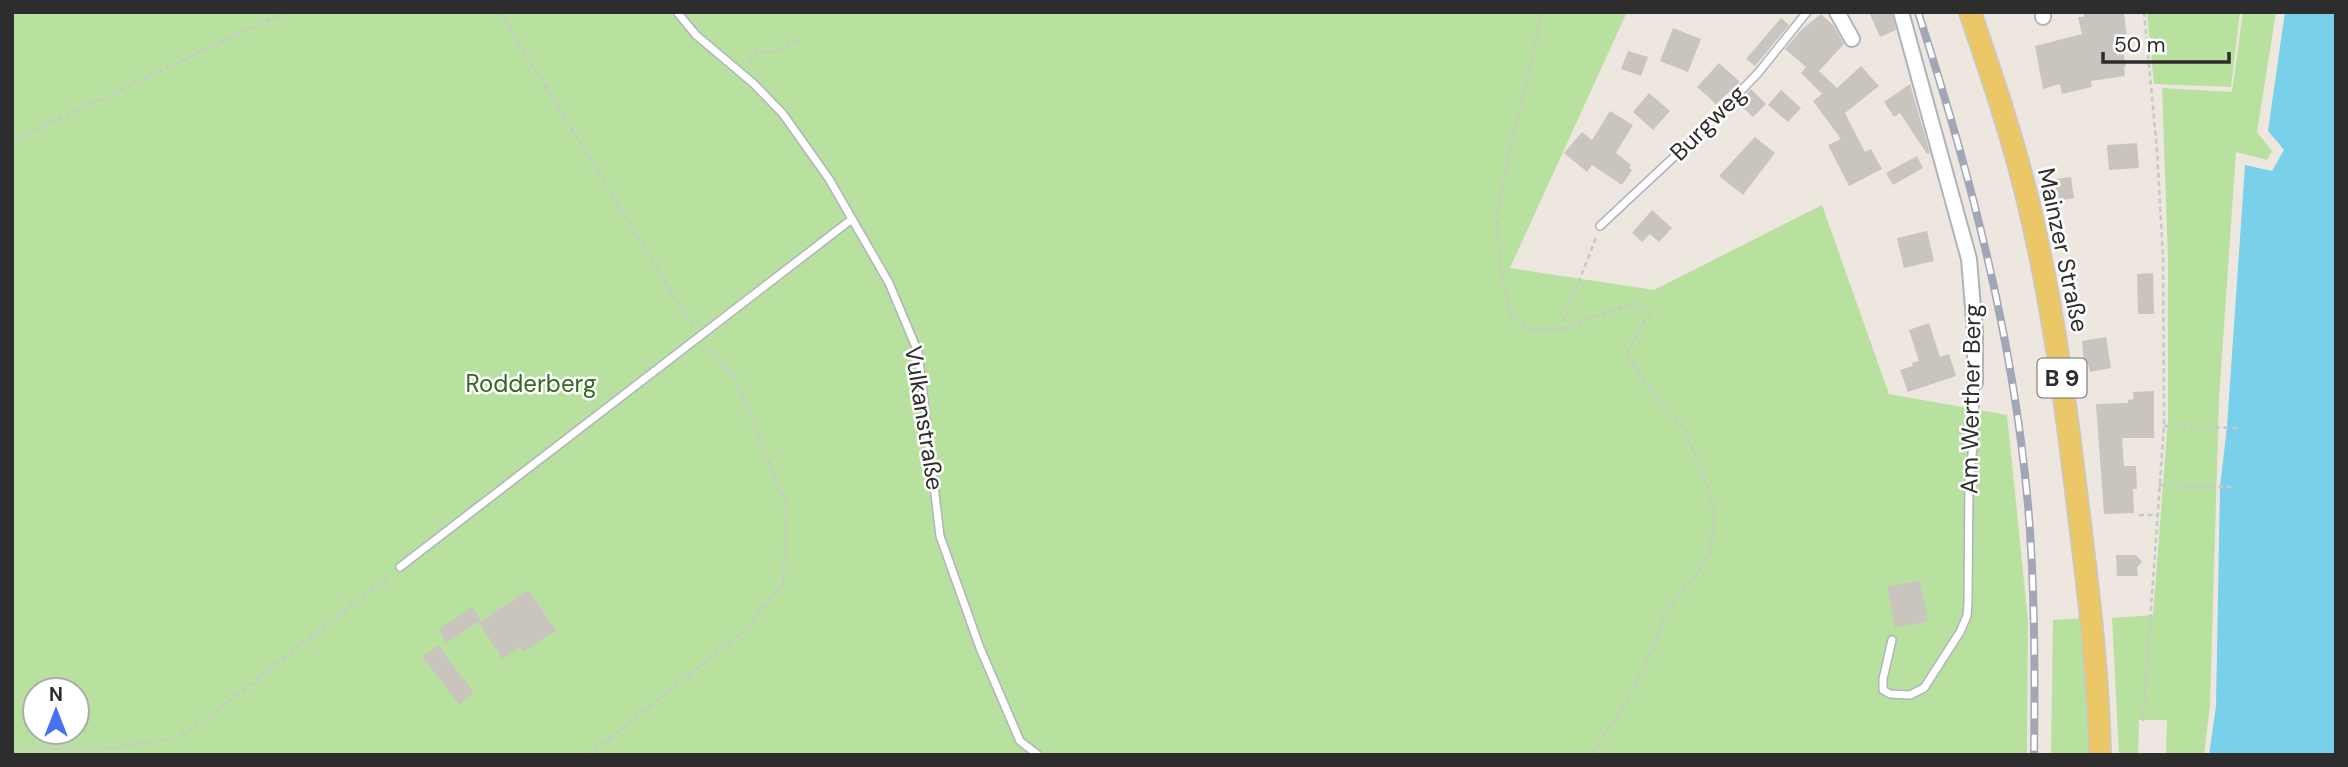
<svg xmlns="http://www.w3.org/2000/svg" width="2348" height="767" font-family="'DM Sans',sans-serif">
<rect width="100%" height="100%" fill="#ede7e0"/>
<path fill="#b8e1a0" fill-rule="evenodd" d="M12,12h1615l-117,256 144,22 168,-85 67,189 118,21 21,205 -1,135h-2015zM35,690h42v42h-42z
M2147,12h93l-9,75 -77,-3z
M2243,12h33l-19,120 15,19 -5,9 -31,-8 -17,247 -9,306 -6,50h-38l1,-35h-28l-1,35h-19l-7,-137 41,-3 15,-195v-162l-6,-170 70,4z
M2083,618l10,137h-42l2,-135z"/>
<path fill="#79d0ea" d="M2285,12h51v743h-127l7,-49 4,-219 7,-60 18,-262 27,6 12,-21 -16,-19z"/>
<path fill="#c9c5be" d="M1869,12h23l4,18 -16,7z
M2083,12h41l3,27 -6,1 5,27h-2l1,9 -34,5 1,6 -30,7 -2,-10 -17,5 -8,-43 47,-12 -4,-17h6z
M1821,14l13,12 10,18 -25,27 18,17 24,-22 18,20 -34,27 20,39 6,-3 11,20 -33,17 -21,-41 13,-6 -28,-38 9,-7 -21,-21 5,-6 -21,-18 16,-19z
M1781,18l8,7 -34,41 -9,-7z
M1673,28l28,11 -13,33 -28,-11z
M1628,51l20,6 -7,19 -20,-7z
M1719,63l21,19 -24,22 -19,-17z
M1910,84l20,69 -3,1 -27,-41 -6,4 -10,-15z
M1751,89l15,15 -13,13 -15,-14z
M1781,90l20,18 -13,14 -20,-17z
M1649,93l21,18 -17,19 -20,-18z
M1610,111l23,14 -17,28 15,12 -2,3 3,2 -10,15 -30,-20 -5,7 -23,-19 18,-21 10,8z
M1755,137l20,16 -32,42 -24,-19z
M2137,143l2,25 -30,2 -2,-25z
M1917,156l6,12 -30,17 -7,-12z
M2071,177l3,21 -22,4 -3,-22z
M1652,210l20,18 -13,14 -9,-8 -8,8 -10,-9z
M1927,231l7,30 -30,7 -7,-30z
M2153,273l1,41h-16l-1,-40z
M1929,323l11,34 9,-3 7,22 -48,16 -8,-22 13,-4 -1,-3 7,-2 -10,-31z
M2106,337l5,31 -21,4 -2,-8h-4l-2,-23z
M2154,391v47h-32l2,28h12l1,23h-4l1,24 -30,1 -8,-110 32,-1v-3l6,-1 -1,-7z
M2116,555h20l6,7 -5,5 1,9h-21z
M1920,580l8,41 -33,7 -8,-41z
M528,590l28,40 -33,22 -3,-5 -17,12 -24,-36z
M472,607l9,13 -34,23 -9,-13z
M438,645l36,48 -15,11 -37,-47z"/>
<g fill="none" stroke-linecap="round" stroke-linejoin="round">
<defs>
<path id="service" d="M677,12l19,23 57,48 30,31 46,65 60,104 29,69 22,184 40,112 40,93 18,14
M1600,226l106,-99 52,-54 49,-61
M400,567l452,-348
M1892,640l-9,39v11l7,4 20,1 14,-7 36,-56 7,-16 1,-13 1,-123 5,-42 1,-55"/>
<path id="minor" d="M1837,12l15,27
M1901,12l68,247 6,73v51
M2043,17v-5"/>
<path id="primary" d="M1970,12c20,59 40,117 55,177 25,99 39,201 51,302 11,88 22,175 24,264"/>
</defs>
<use href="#service" stroke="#b0b3bc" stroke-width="10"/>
<use href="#minor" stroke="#b0b3bc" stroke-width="18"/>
<use href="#primary" stroke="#c8c8c8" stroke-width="24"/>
<path stroke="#c8c8c8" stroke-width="2.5" stroke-dasharray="5 3.5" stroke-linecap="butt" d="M500,12l193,315
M1541,12l-7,39 -23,91 -14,76 3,46 11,52 20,14h29l74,-27 15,10 -23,43 34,46 24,25 24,61 7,30 -6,37 -15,23 -27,31 -10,30 -24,53 -42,63
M748,61l7,-8 21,-2 25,-13
M12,141l273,-129
M1560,330l37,-95
M2164,426l73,2
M2159,485l73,2
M2139,515h18
M2143,721l21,-295 -1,-169 -6,-107 -13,-138
M12,749h94l71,-11 36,-24 177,-139
M588,755l158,-126 37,-45 4,-77 -52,-129 -28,-31"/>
<use href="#service" stroke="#fff" stroke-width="7"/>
<use href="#minor" stroke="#fff" stroke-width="14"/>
<use href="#primary" stroke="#ebc768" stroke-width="21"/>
<defs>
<path id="rail" d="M1918,12c52,161 95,324 110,493 7,83 7,166 6,250"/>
</defs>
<use href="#rail" stroke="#a3a6b6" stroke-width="8"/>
<use href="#rail" stroke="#fff" stroke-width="5" stroke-dasharray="16" stroke-linecap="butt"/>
</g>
<g text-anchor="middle" stroke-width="5" stroke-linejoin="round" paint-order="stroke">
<rect fill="#fff" stroke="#6c6c6c" stroke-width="2" x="2037.5" y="358.5" width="49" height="39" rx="5"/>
<g font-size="23" font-weight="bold" fill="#2d2d2d">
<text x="2062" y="386">B 9</text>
</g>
<g font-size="24" fill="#2d2d2d" stroke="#fff">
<text transform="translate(1708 123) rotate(-45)" y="8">Burgweg</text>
<text transform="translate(2063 250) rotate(78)" y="8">Mainzer Straße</text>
<text transform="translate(1971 399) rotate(-89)" y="8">Am Werther Berg</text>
<text transform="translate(924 418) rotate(81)" y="8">Vulkanstraße</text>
</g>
<g font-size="24" fill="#30681f" stroke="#fff">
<text x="531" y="392">Rodderberg</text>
</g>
</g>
<rect width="2348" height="767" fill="none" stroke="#2d2d2d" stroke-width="28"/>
<g transform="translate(56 711)"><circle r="33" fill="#ffffff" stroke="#ababab" stroke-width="2"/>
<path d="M0-5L12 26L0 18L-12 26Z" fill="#496ff2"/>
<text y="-10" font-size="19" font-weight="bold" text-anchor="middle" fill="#2d2d2d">N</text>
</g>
<path d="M2103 52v10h126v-10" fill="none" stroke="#2d2d2d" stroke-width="3.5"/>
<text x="2114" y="52" font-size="21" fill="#2d2d2d" stroke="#ffffff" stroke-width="5" paint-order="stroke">50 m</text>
</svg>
